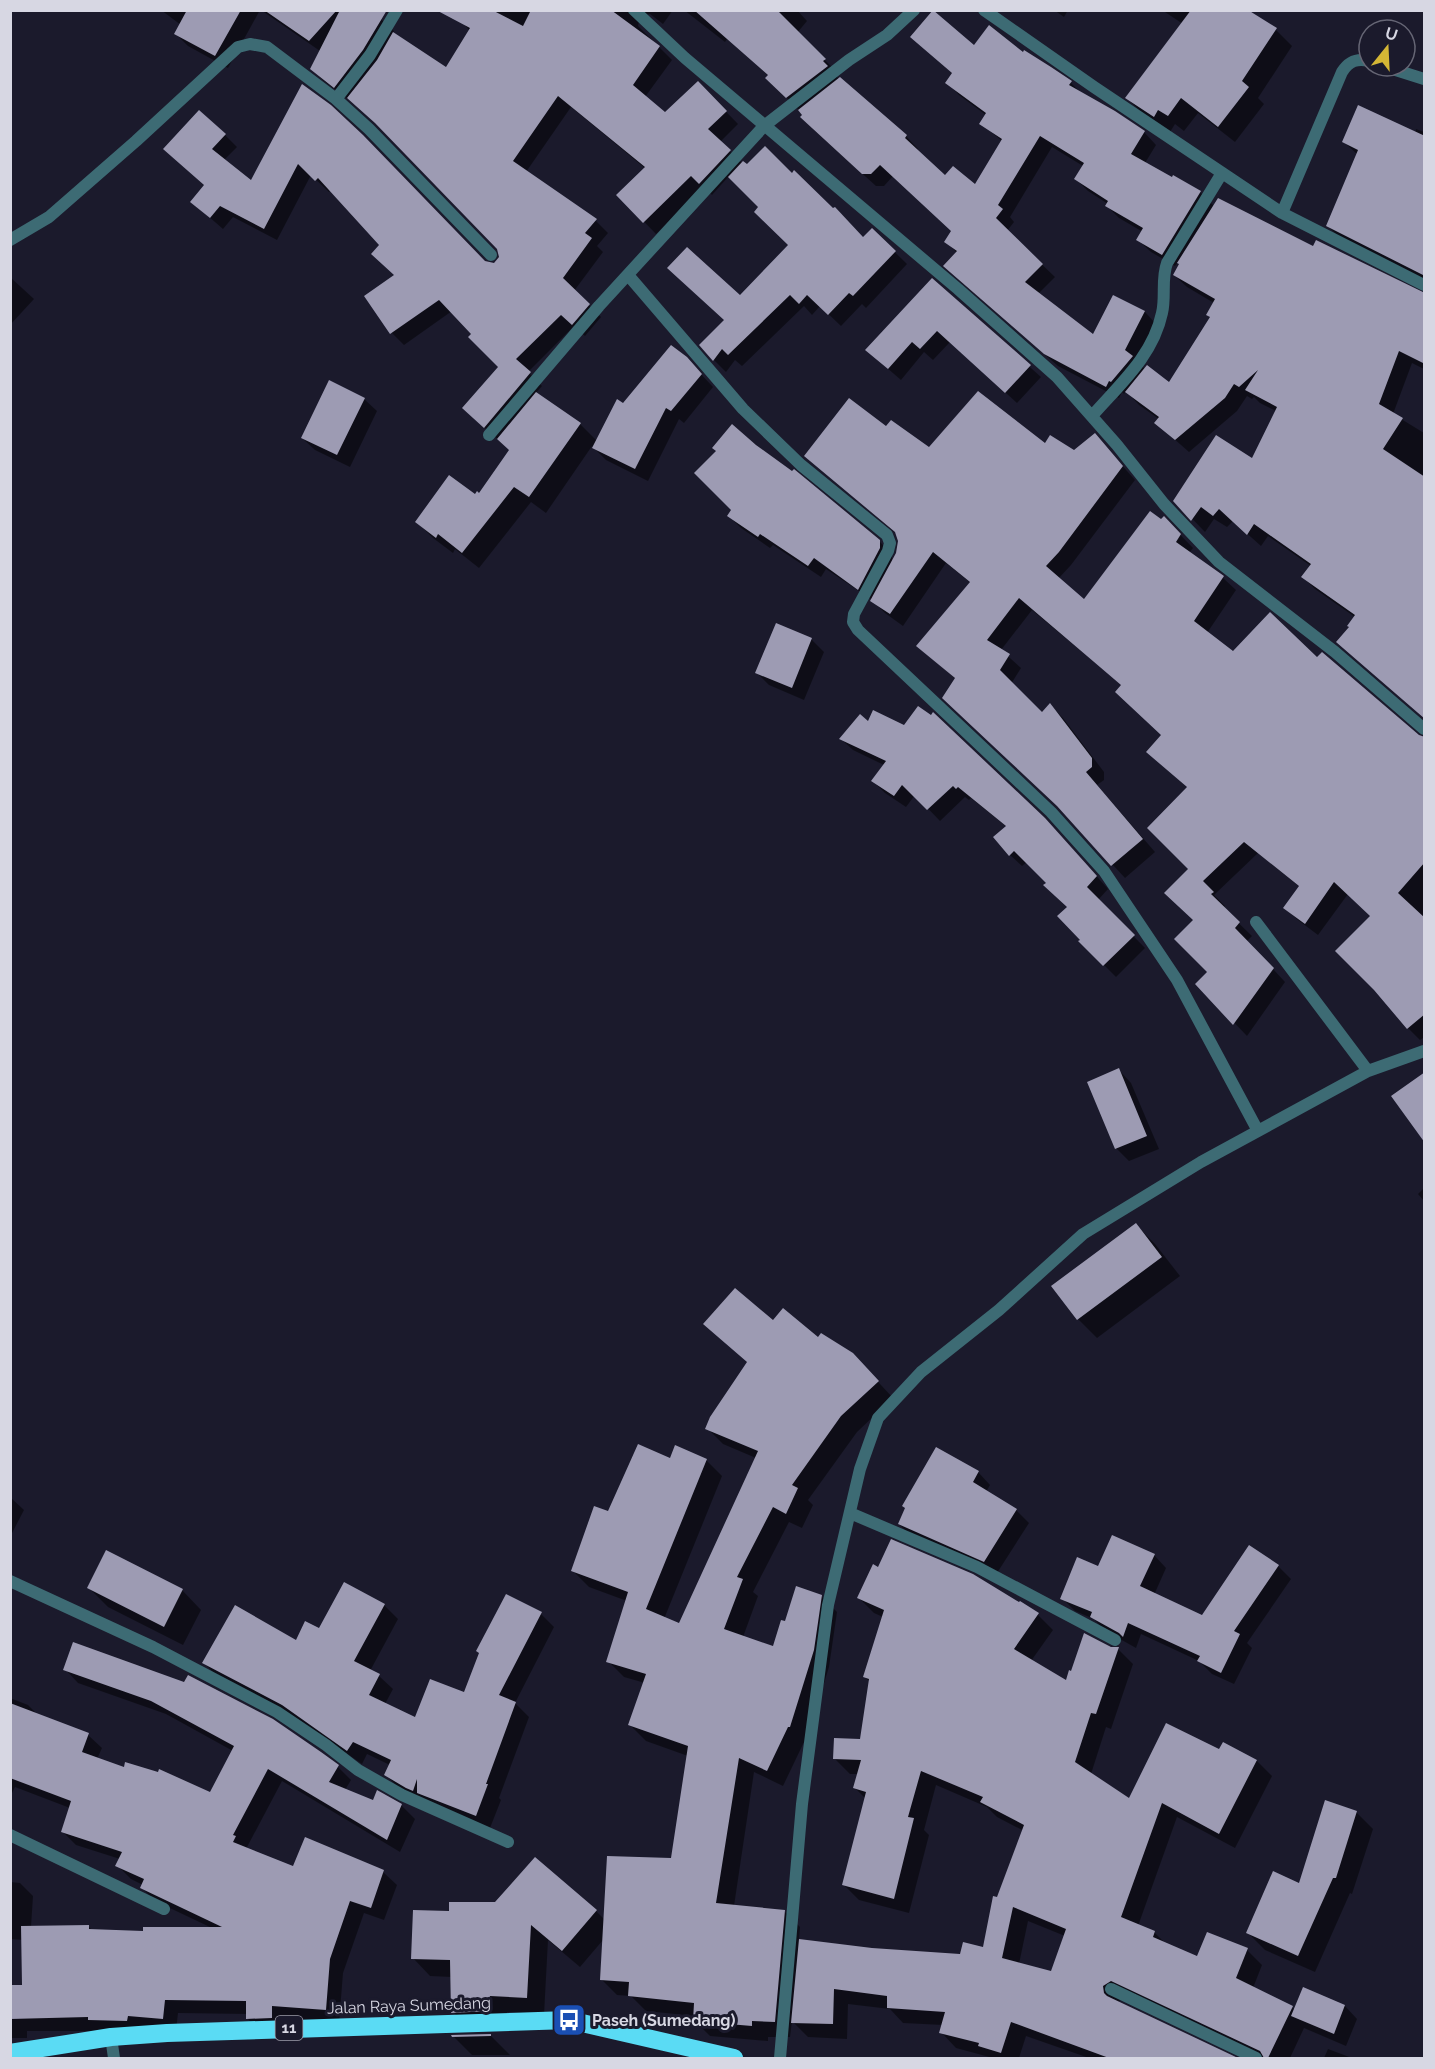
<svg xmlns="http://www.w3.org/2000/svg" width="1435" height="2069" font-family="Raleway,sans-serif">
<rect width="100%" height="100%" fill="#1b1a2c"/>
<path fill="#0007" fill-rule="evenodd" d="M161,10h99l-32,58 -40,-22 -12,-12 5,-9z
M261,10h110l23,21 -1,3 53,35 24,-38 -8,-9 6,-12h205l-10,14 -13,-10 -10,2 -2,10 34,34 -27,37 20,17 33,-31 40,41 -18,18 23,22 4,2 45,9 71,64 9,-9 35,34 -41,44 -4,-4 -21,22 -21,-20 -8,9 -8,-9 -62,60 -7,-6 -9,12 -12,-12 11,-39 15,-24 49,-51 -28,-39 -32,-31 -17,19 -8,-8 -48,47 -38,-39 28,-26 -75,-62 -45,65 70,49 12,12 -11,13 6,6 -29,39 27,26 -16,19 -11,-10 -46,46 14,14 -7,8 45,30 17,17 27,-36 75,-33 14,15 -29,36 -5,-4 -31,62 -42,-21 -14,-14 -46,67 -15,-11 -52,66 -24,-19 -2,4 -20,-15 -16,-16 62,-27 31,-45 -34,-30 24,-53 -48,-56 -48,34 -12,-12 -26,-37 30,-20 -15,-31 -50,-55 -2,2 -18,-17 -34,65 -44,-23 -10,12 -31,-27 13,-16 -27,-25 47,-26 12,12 -13,13 28,22 50,-96 183,176 4,3 8,-2 4,-6 -3,-9 -112,-116 -37,-35 -1,2 -24,-18 -13,-13 9,-17z
M684,10h113l10,11 -10,12 40,39 -3,2 6,6 66,56 12,13 -1,1 28,27 30,9 27,-45 -21,-18 5,-8 -27,-20 -12,-13 6,-8 -41,-37 112,17 47,29 11,11 62,38 12,13 -11,18 55,29 14,14 210,89v74l-12,-6 -19,51 31,19v285l-86,-76 13,-15 4,-10 -40,-28 -12,-12 8,-11 -43,-30 -7,10 -28,-25 -6,6 -13,-8 -9,13 -30,-31 77,-41 24,-49 -16,-8 -6,-6 -2,2 -5,-3 -10,15 -48,41 -33,-29 3,-4 -20,-14 -13,-14 -2,3 -2,-2 -3,6 -61,-32 -101,-88v-25l-11,-12 7,-9 -60,-56 -9,10h-8l-62,-56 -10,-15 -37,-37 2,-2 -42,-37 -2,3zM1052,147l31,19 -8,12 13,13 20,13 -1,2 12,12 24,14 -5,8 13,12 24,14 3,-4 2,2 -6,11 13,12 27,16 -3,14 -41,67 -25,-15 -7,-7 19,-37 -12,-13 -31,-15 -21,40 -55,-43 17,-17 -48,-46 7,-9 -4,-5z
M1054,10h14l-4,7z
M1162,10h70l44,20 16,16 -34,52 6,6 -29,38 -37,-29 -14,18 -9,-7 -5,8 -27,-18 -16,-16 56,-74z
M1416,129l8,3v149l-84,-43 -12,-12 30,-71 -14,-13 71,-9z
M10,277l24,22 -24,26z
M932,280l109,97 -24,26 -67,-61 -17,18 -9,-8 -23,28 -22,-19z
M364,399l13,12 -27,56 -35,-17 -13,-12z
M732,426l147,115 13,13v10l5,-10 2,-13 -2,-7 -91,-78 81,-28 42,21 116,-4 29,7 21,-17 40,45 -64,85 -13,14 26,22 80,-83 29,30 -4,5 34,25 13,12 -29,43 26,20 84,6 101,78 6,1v304l-1,-4 -3,2 -12,-12 -36,-112 -24,-22 -30,41 -20,-15 -13,-12 15,-21 -42,-34 -44,42 11,11 -2,2 29,28 -5,5 38,41 -38,54 -50,-52 12,-12 -15,-52 -4,-51 -2,-81 -40,-36 14,-17 -39,-49 -91,-76 -31,40 20,18 -10,16 31,31 8,-10 13,13 41,54v8l-7,5 58,67 -30,26 -63,-68 -106,-131 -38,-33 53,-63 -25,-20 -43,63 -18,-13 -14,-14 -45,-30 -5,8 -48,-32 -3,3 -29,-20 -12,-12 4,-6 -15,-59z
M811,639l13,13 -20,48 -35,-15 -13,-13z
M860,717l197,115 51,57 -10,11 47,48 -29,29 -36,-36 2,-1 -13,-32 -21,-25 -21,-21 -5,4 -12,-11 -3,-28 -36,-29 -2,2 -4,-3 -25,24 -25,-26 -9,12 -21,-14 -12,-12 11,-16 -31,-15 -12,-11z
M1119,1070l12,13 28,66 -30,12 -13,-13z
M1424,1188v13l-6,-7z
M1136,1225l19,19 25,32 -83,62 -19,-19z
M773,1322l45,18 50,31 25,27 -36,34 -49,68 5,5 -11,23 -13,-6 -36,70 5,4 -15,41 31,11 12,-25 35,-27 16,16 -8,55 -23,75h-2l-21,44 -29,-14 -20,134 50,5 16,16 -1,14 73,9 89,6 23,-7 14,-51 26,-67 -27,-14 -10,-10 -51,-22 -12,45 5,5 -20,78 -50,-13 -15,-15 22,-86 -11,-11 4,-14h-9l-15,-15 26,-19 9,-58 -6,-6 19,-59 -9,-4 -15,-15 179,17 15,15 -22,31 36,21 44,-33h7l15,15 -22,65 -5,-2 -15,47 39,27 90,-50 37,10 15,15 -37,72 -58,-31 -39,109 16,6 12,12 32,14 49,-8 15,15 -9,23 43,22 8,-21 41,17 12,13 -11,27 -42,-18 -14,30h-28l-131,-62 -9,1 -4,6 116,55h-145l-63,-22 -7,22h-26l-37,-10 -15,-16 2,-7 -40,-2 -13,-14 -42,-5 -1,35 -39,-2 -16,-16 -2,16h-22v4l-58,-5 -16,-16 1,-4 -49,-5 -15,-15 -14,-1 -16,-16 2,-39 -23,27 -32,-27 -4,75 -37,-3 1,16 -38,1 -17,-17 -1,-35 -22,-1 -17,-18 1,-47h182l9,9 68,-60 15,-104 -42,-15 -16,-16 15,-42 -21,-6 -16,-16 19,-60 -38,-14 -16,-16 36,-58 61,-53h36l16,16 -58,143 15,6 77,-167 -33,-14 -16,-16 41,-65 -43,-39zM1028,1921l37,15 -13,37 -33,-9z
M978,1472l12,13 -4,7 30,18 13,13 -32,50 -85,-36 -13,-13z
M10,1497l14,13 -14,27z
M1250,1547l28,19 13,13 -44,64 5,5 -18,36 -22,-10 -13,-13 -58,-27 -5,14 -32,-18 -10,-11 -19,-8 -13,-13 37,-30 55,-13 12,13 -12,27 48,22z
M345,1584l39,21 14,14 -28,52 9,5 14,13 -8,15 31,15 49,-25 76,-80 13,13 -39,76 14,14 -30,81 2,2 -11,28 -90,-39 -14,-14 4,-10 -23,-11 -5,10 -65,-45 -79,-42 -14,-14 92,-21 23,-12z
M89,1588l93,2 19,20 -18,35 -75,-38z
M65,1669l273,98 13,13 -6,10 29,12 27,3 14,14 -15,33 -118,-71 -36,68 48,19 89,4 14,13 -13,35 -20,-7 -21,60 -4,50 -54,-4v12l-24,1 -13,-13v-5l-70,-1 -2,18h-149v7h-17v-51h14l-1,-47 -13,-1v-57l10,1 13,13 -2,31h58l4,4 51,1 68,-4 -57,-27 -13,-13 1,-3 -12,-6 -14,-14 3,-6 -44,-14 -14,-14 8,-23 -55,-21 -3,6h-2v-95l18,7 10,10 50,20 14,13 -5,11 114,35 22,-43 -67,-37 -88,-31z
M1356,1812l17,17 -21,65 -2,-1 -35,79 -50,-22 -17,-17 52,-48z
M490,2035l20,20h-38l-19,-19z
M1328,2049l24,9h-28z"/>
<path fill="#9d9bb3" fill-rule="evenodd" d="M187,10h54l-26,46 -41,-22z
M264,10h73l-28,31z
M340,10h47l-24,40 -29,38 -24,-19z
M436,10h56l31,16 8,-16h80l49,36 -27,39 32,27 33,-31 29,30 -19,18 23,21 -32,34 -8,-8 -48,47 -27,-28 29,-28 -87,-71 -45,65 84,58 -12,14 7,5 -29,40 27,26 -18,21 -11,-10 -45,44 15,13 -47,56 -22,-20 36,-41 -30,-30 3,-3 -32,-34 -49,34 -26,-38 30,-21 -23,-21 8,-9 -61,-67 -3,3 -17,-17 -34,65 -44,-23 -10,12 -20,-16 14,-17 -41,-36 36,-39 27,24 -14,15 39,31 51,-96 29,21 32,30 122,126 9,2 5,-6 -2,-8 -122,-126 -28,-25 30,-38 16,-28 53,35 24,-39z
M694,10h83l49,49 -3,2 5,5 -42,32 -21,-20 3,-3z
M933,10l41,35 15,-20 34,27 1,-2 27,17 21,14 -3,4 46,26 30,20 -14,23 41,23 1,-2 28,16 -39,64 -26,-15 7,-12 -38,-22 3,-5 -34,-22 10,-16 -44,-27 -42,69 5,4 -7,9 47,46 -18,18 68,52 20,-39 32,16 -20,39 8,6 -22,26 -2,-1 -3,6 -62,-33 -101,-88 14,-15 -13,-9 7,-11 -71,-66 -9,9h-9l-62,-57 2,-2 -4,-5 42,-33 67,58 -2,3 40,37 8,-9 22,18 27,-45 -23,-15 7,-11 -41,-30 7,-10 -42,-36z
M1191,10h57l29,18 -35,53 7,6 -31,40 -37,-29 -13,18 -10,-6 -4,7 -29,-19z
M1358,105l67,31v140l-99,-50 32,-76 -16,-8z
M765,146l27,27 2,-3 39,38 2,-1 28,30 9,-9 24,23 -43,45 -4,-3 -21,22 -21,-20 -8,9 -9,-9 -62,60 -6,-6 -9,12 -14,-16 25,-25 -57,-52 20,-21 53,48 48,-50 -34,-33 4,-5 -30,-30 15,-16 4,3z
M1218,198l95,48 3,-6 109,53v71l-26,-13 -20,53 24,14 -20,31 42,28v242l-89,-77 13,-15 -2,-1 8,-11 -54,-38 10,-13 -57,-40 -7,11 -28,-26 -6,7 -12,-9 -10,14 -18,-20 43,-66 36,23 25,-51 -32,-17 13,-20 -19,17 -5,-3 -9,14 -50,42 -21,-17 5,-6 -34,-25 22,-27 22,17 41,-65 -4,-2 9,-16 -42,-24 6,-11 -2,-1z
M932,278l99,87 -26,28 -68,-62 -17,18 -8,-7 -24,27 -23,-19z
M671,345l16,12 15,17 -31,37 -5,-3 -31,61 -43,-21 25,-49 6,4z
M329,380l36,18 -28,57 -36,-17z
M978,391l67,52 5,-8 24,15 21,-17 28,33 -64,86 -13,14 38,33 66,-88 11,8 3,-3 17,18 -5,8 48,34 -30,45 39,30 37,-39 47,45 5,-5 97,83 6,2v125l-27,31 27,25v96l-18,15 -33,-39 -39,-39 35,-35 -36,-34 -29,42 -22,-16 16,-22 -55,-44 -41,39 11,11 -3,2 29,28 -5,6 39,40 -41,57 -38,-41 12,-12 -33,-33 19,-19 -29,-27 24,-24 -41,-41 40,-41 -41,-35 15,-17 -46,-43 6,-7 -102,-87 -32,42 23,14 -10,16 42,42 8,-9 42,55v9l-6,5 57,67 -32,27 -54,-60 -115,-108 13,-20 -39,-32 54,-64 -37,-30 -43,62 -20,-13 26,-48 2,-12 -3,-9 -91,-76 45,-58 37,28 5,-6 38,27z
M536,392l45,31 -52,74 -15,-10 -52,66 -24,-19 -2,4 -21,-16 34,-47 26,19 2,-3 2,2 30,-43 -12,-11z
M732,424l24,21 36,26 2,-2 86,71v8l-22,42 -44,-32 -6,8 -48,-32 -2,3 -31,-21 4,-6 -37,-37 22,-22 -4,-3z
M776,623l36,15 -20,50 -37,-15z
M918,706l13,9 2,-3 112,106 52,58 -10,11 48,48 -32,31 -25,-25 2,-1 -23,-24 10,-9 -24,-22 3,-2 -32,-32 -5,5 -16,-19 13,-11 -48,-39 -2,2 -3,-3 -26,24 -25,-25 -8,11 -23,-15 15,-20 -47,-22 21,-25 8,7 5,-11 31,15z
M1119,1068l28,68 -32,13 -28,-67z
M1425,1072v71l-34,-47z
M1136,1223l26,34 -85,63 -26,-34z
M735,1288l38,32 10,-12 35,29 3,-4 32,20 26,28 -38,35 -49,69 6,3 -12,26 -13,-7 -36,70 6,2 -19,50 49,17 8,-26 4,1 11,-35 26,9 -8,55 -24,77h-2l-21,44 -28,-13 -23,145 69,7 -10,112 -23,-1v5l-59,-5 1,-18 -66,-7 1,-14 -29,-2 7,-124 64,2 17,-112 -60,-21 18,-51 -40,-12 22,-70 -57,-21 23,-65 14,5 30,-67 32,14 5,-13 32,14 -61,150 33,14 79,-172 -53,-22 5,-12 37,-55 -44,-38z
M936,1447l43,24 -6,11 44,27 -33,53 -86,-38 7,-16 -3,-2z
M1112,1535l43,19 -15,32 62,29 47,-70 30,20 -45,66 6,3 -19,39 -24,-12 3,-5 -72,-33 -5,14 -4,-4 -29,-16 2,-5 -32,-13 17,-42 21,9z
M891,1539l82,35 46,28 1,-1 19,12 -25,36 52,31 3,-10 2,1 13,-38 27,14h8l-23,67 -5,-1 -16,49 54,36 37,-75 53,26 4,-7 34,18 -38,74 -57,-31 -41,114 34,14 -2,6 44,19 10,-24 41,16 -12,30 57,28 -25,52h-4l-4,-7 -149,-70 -8,5 1,7 3,3 131,62h-129l-98,-36 -10,31 -23,-7 1,-3 -40,-10 6,-21 -58,-4v-12l-53,-7 -1,35 -42,-1 8,-84 73,9 88,6 3,-12 20,5 10,-51 4,1 27,-72 -44,-23 3,-5 -62,-26 -13,46 6,1 -20,81 -52,-14 24,-93 -13,-4 8,-28 -28,-1 1,-21 26,1 9,-60 -6,-2 21,-67 -27,-12 16,-34 5,3zM1013,1907l53,22 -15,42 -49,-13z
M106,1550l77,39 -19,38 -77,-39z
M344,1582l41,22 -31,57 26,13 -11,21 46,22 15,-38 34,13 15,-39 -3,-2 30,-57 36,18 -43,83 17,7 -30,82h2l-12,32 -59,-23v-14l-4,12 -7,-3 -22,-13 7,-15 -38,-18 -6,9 -65,-46 -80,-42 33,-58 61,35 9,-19 14,7z
M73,1642l111,40 4,-7 85,44 48,33 18,13 -10,17 44,18 4,-10 25,14 -15,36 -119,-71 -35,66 3,1 -3,6 60,24 12,-29 79,33 -13,38 -21,-7 -20,58 -4,51 -54,-4v12l-26,1v-18l-81,-1 -2,19 -35,-3 -1,5 -39,-1v-3l-78,2v-34h12l-1,-59 68,-1v4l54,2v-4h79l-82,-39 4,-9 -29,-13 7,-14 -61,-20 10,-31 -61,-23v-75l79,30 -7,19 42,15 1,-5 33,10 1,-3 51,23 24,-46 -83,-45 -88,-31z
M1325,1800l32,11 -21,67h-3l-35,78 -52,-23 27,-62 26,12z
M535,1857l62,53 -35,41 -31,-26 -4,73 -37,-2 1,15 -40,2 -1,-53 -39,-1 2,-49 36,1v-9h46z
M1303,1987l42,18 -11,29 -43,-18z
M491,2034v2l-39,1 -1,-2z"/>
<g fill="none" stroke-linecap="round" stroke-linejoin="round">
<path stroke="#3d6b74" stroke-width="12" d="M634,10l51,48 273,231 99,88 60,68 47,59 55,58 116,90 89,77
M984,10l110,77 188,126 142,72
M1383,66l41,13
M336,99l34,-44 27,-45
M1282,213l60,-141c7,-11 15,-14 27,-11
M10,240l39,-23 87,-76 102,-94 12,-3 17,3 69,52 33,30 122,126
M628,275l115,134 58,56 86,70 3,8 -2,8 -34,63 -1,8 5,8 193,182 53,59 73,109 81,151
M1092,416c27,-31 61,-60 70,-103 4,-16 -1,-34 5,-50l55,-90
M489,435l110,-129 165,-180 85,-66 38,-25 27,-25
M1256,922l112,149
M850,1513l127,54 138,73
M10,1581l143,66 124,65 49,33 32,25 44,25 106,47
M10,1835l154,74
M1111,1989l145,69
M111,2037l3,21
M780,2058l22,-254 26,-199 32,-136 18,-51 43,-46 78,-62 84,-76 118,-72 167,-91 56,-20"/>
<path stroke="#5adbf4" stroke-width="18" d="M10,2053l101,-16 56,-4 402,-13 165,38"/>
</g>
<defs>
<symbol id="bus-square" viewBox="-11 -11 22 22"><rect x="-9" y="-9" width="18" height="18" rx="4" fill="#1a4fb4" stroke="#1b1a2c"/><path d="M-5-6H5V4H4V6H2V4H-2V6H-4V4H-5ZM-3.5-4V0h7V-4ZM-3.5 1.2v1.5H-2V1.2ZM2 1.2v1.5H3.5V1.2Z" fill="#fff"/></symbol>
</defs>
<g fill-rule="evenodd">
<use href="#bus-square" x="550" y="2001" width="38" height="38"/>
</g>
<g text-anchor="middle" stroke-width="6" stroke-linejoin="round" paint-order="stroke">
<rect fill="#1b1a2c" stroke="#9f9eac" stroke-width="1.5" x="275.5" y="2016" width="27" height="24" rx="4.5"/>
<g font-size="15" font-weight="bold" fill="#d7d7e3">
<text x="289" y="2033">11</text>
</g>
<g font-size="16" fill="#d7d7e3" stroke="#1b1a2c">
<text transform="translate(409 2005) rotate(-2)" y="6">Jalan Raya Sumedang</text>
</g>
<g font-size="16" font-weight="bold" fill="#d7d7e3" stroke="#1b1a2c" text-anchor="start">
<text x="592" y="2026">Paseh (Sumedang)</text>
</g>
</g>
<rect width="1435" height="2069" fill="none" stroke="#d7d7e3" stroke-width="24"/>
<g transform="translate(1387 48) rotate(18)"><circle r="28" fill="#1b1a2c" stroke="#666675" stroke-width="1.5"/>
<path d="M0-4.5L10 22L0 15L-10 22Z" fill="#d4b635"/>
<text y="-9" font-size="16" font-weight="bold" text-anchor="middle" fill="#d7d7e3">U</text>
</g>
</svg>
